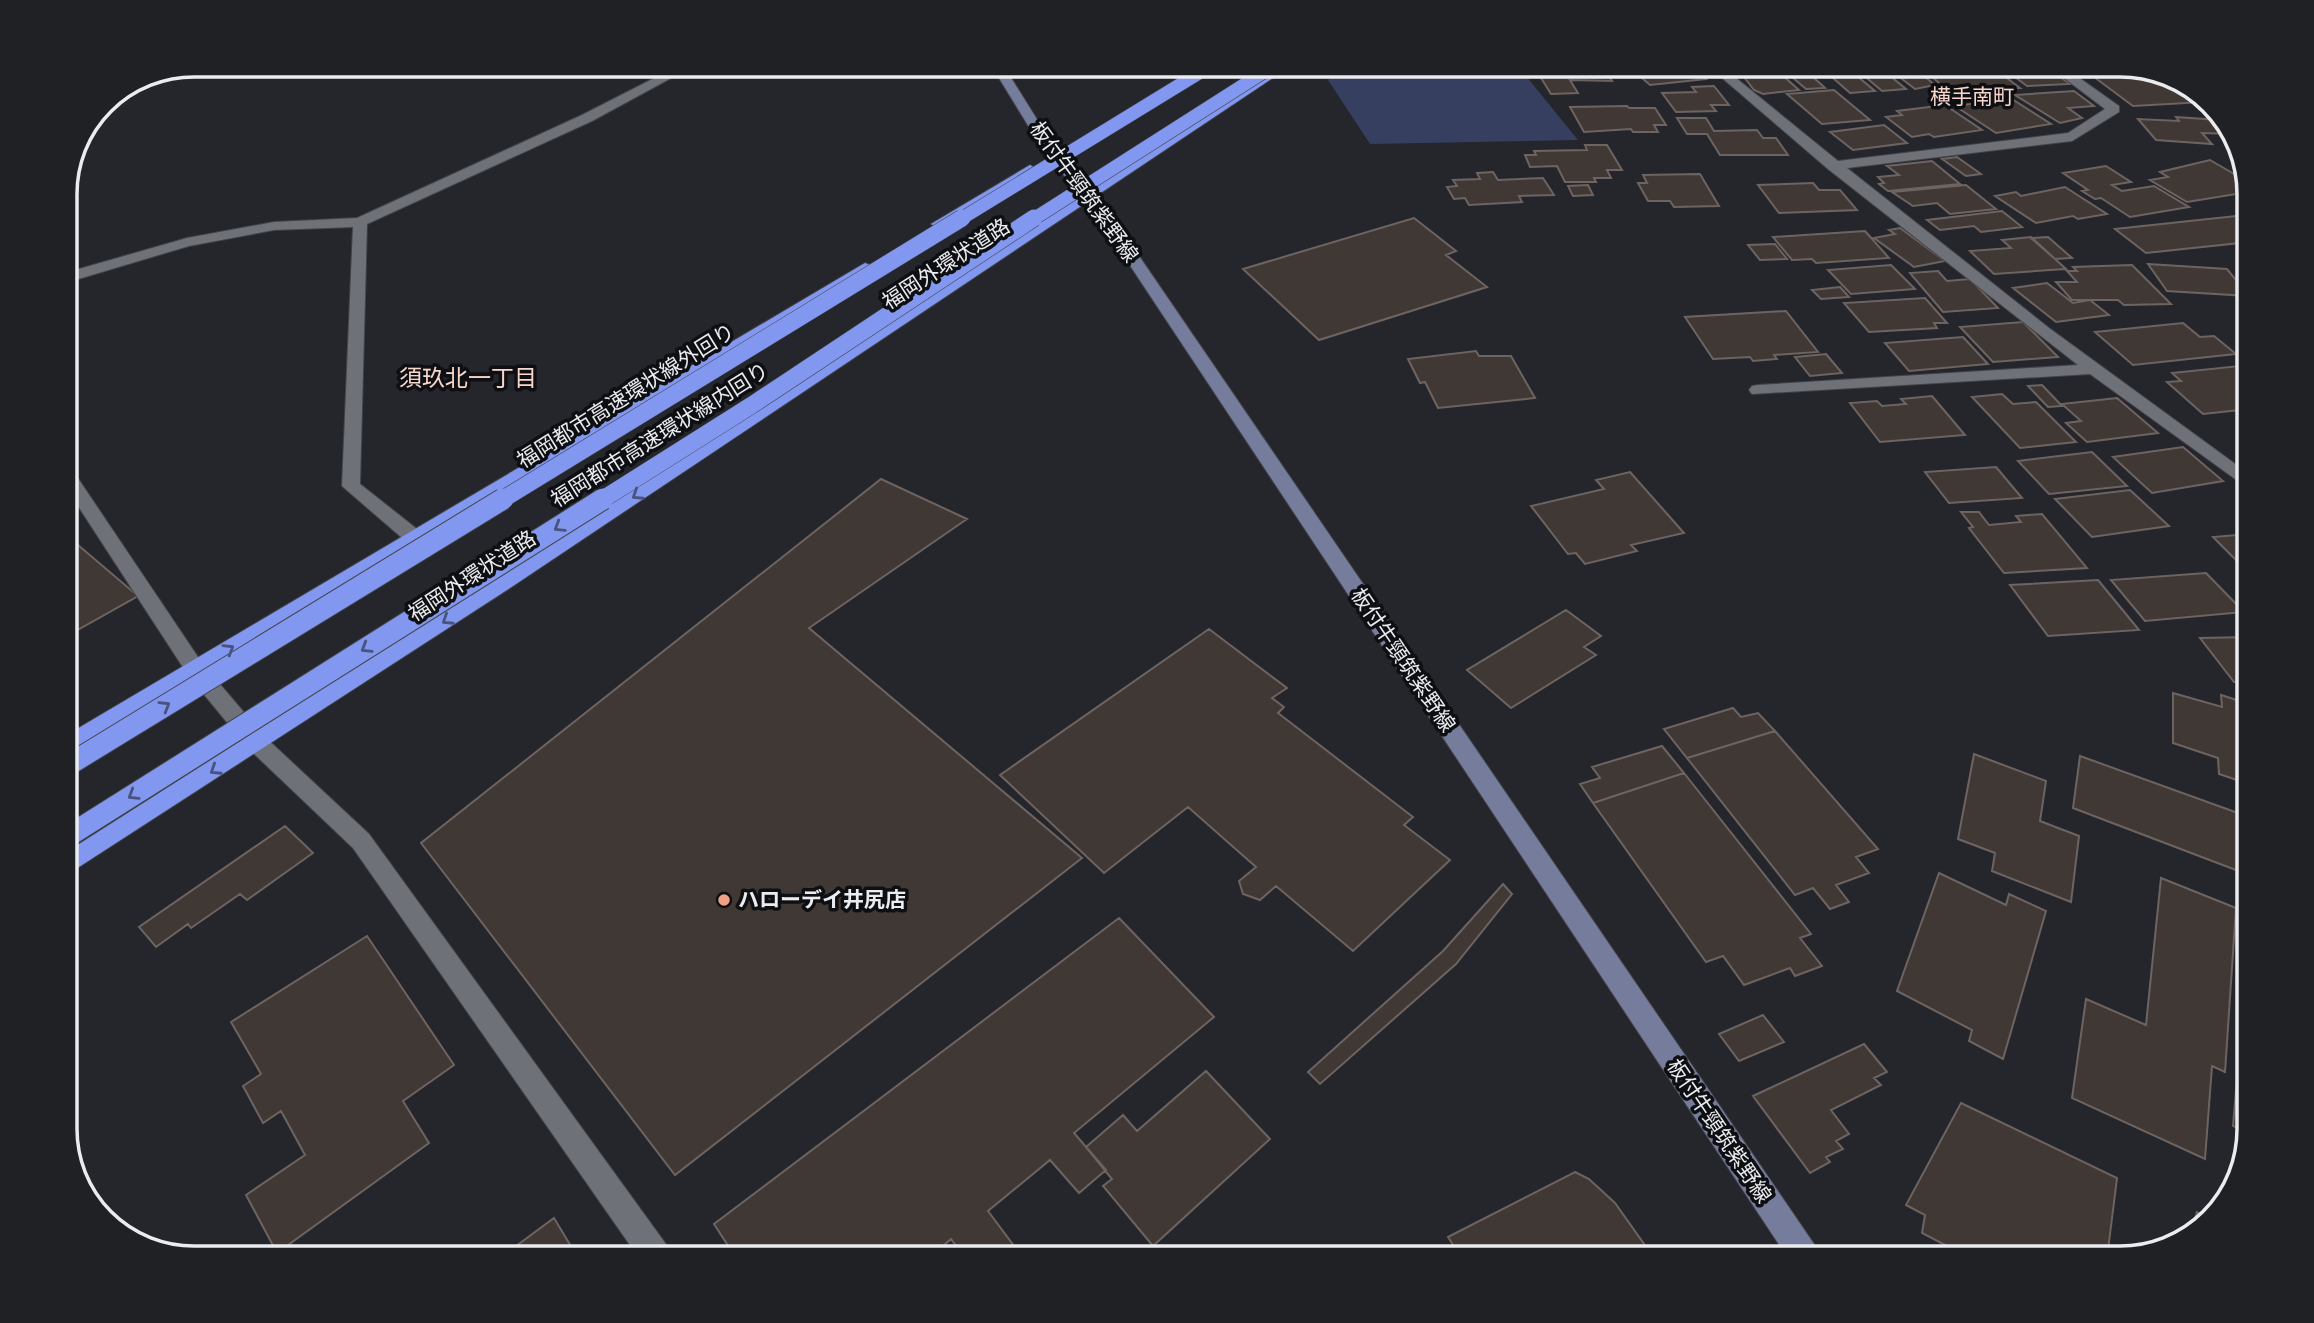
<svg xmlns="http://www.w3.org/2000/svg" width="2314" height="1323" font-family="'Alegreya Sans','Noto Sans JP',sans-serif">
<rect width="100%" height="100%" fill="#24262c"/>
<path fill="#363f60" d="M1352,65h165l61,75 -208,4 -42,-64z"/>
<path fill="#403835" stroke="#6d6462" stroke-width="2" d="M1533,65h68l11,16 -42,-1 8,13 -27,1z
M1627,65h62l17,14 -56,6z
M1778,65h29l13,12h-7l12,11 -19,1z
M1866,65h11l29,24 -24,2 -27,-23 13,-1z
M1884,65h26l25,20 -20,4z
M1990,65l30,23 -74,1 -15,-13 19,-2 -4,-3 9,-1 -4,-3z
M1999,65h45l26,19 -43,2z
M2084,65h36l20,5 -46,2z
M1772,66l27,24 -36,4 -9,-4 -10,-13 -9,-3 5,-1 -5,-4z
M1834,66h11l30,25 -25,2 -26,-23 14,-1z
M2144,75l7,5 24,-1 30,23 -72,4 -39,-29z
M1714,86l15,19h-18l5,6 -40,1 -14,-19 34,-1 -4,-5z
M1834,90l36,30 -48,4 -35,-30z
M2074,91l20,15 -26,2 14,10 -22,5 -45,-28z
M2012,99l39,25 -55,9 -41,-27z
M1945,105l37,25 -48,7 -5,-3 -17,3 -26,-20 16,-2 -5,-4z
M1627,106l2,2h26l11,17h-12l4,7h-25l-2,-3 -47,3 -14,-25z
M2176,117l43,3 13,14 -30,-1 10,11 -56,-4 -18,-21 41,2z
M1677,118h29l8,13 43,-1 6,8h13l12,17h-68l-13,-21h-20z
M1884,125l23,18 -54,7 -23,-18z
M1585,145h22l15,25h-15l4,8h-17l2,4h-31l-8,-16 -27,1 -5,-12h11l-2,-4 53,-1z
M1957,157l24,17 -15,2 -24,-17z
M2210,160l38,22 1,10 -62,10 -37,-22 18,-3 -8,-5z
M1932,161l28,23 -72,7 -9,-7 5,-1 -6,-6 21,-2 -12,-9z
M2106,166l25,16 -19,3 10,6 32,-5 35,21 -59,10 -29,-19 -6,1 -13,-8 6,-1 -25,-17z
M1493,172l5,8 45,-2 11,17 -35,1 3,6 -53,3 -4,-7 -11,1 -7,-12 10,-1 -4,-6 27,-1 -3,-6z
M1700,174l19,32 -45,1 -4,-6h-22l-10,-18h9l-4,-8z
M1813,183l6,7h21l17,20 -78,3 -21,-28z
M1588,185l5,10 -20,1 -5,-10z
M1966,185l30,24 -46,5 -13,-11 -24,3 -21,-14z
M2065,187l42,27 -29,5 -5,-3 -37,7 -41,-27 21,-4 5,4z
M2002,211l20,16 -41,5 -7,-6 -34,4 -13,-10z
M2236,216l13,9v17l-103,11 -31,-24z
M1414,218l42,33 -10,4 41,32 -168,53 -76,-71z
M1900,228l45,33 -31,6 -40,-29 21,-4 -6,-4z
M1865,231l24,27 -73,5 -4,-4 -20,1 -19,-23z
M2031,237l35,32 -72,5 -24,-23 41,-3 -9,-8z
M2048,237l24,21 -17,1 -24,-21z
M1775,244l12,15 -27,1 -12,-15z
M2148,264l79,5 22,27 -82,-5z
M1891,265l24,24 -64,5 -23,-24z
M2132,265l39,39 -47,1 -6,-5h-46l-16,-18h21l-10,-11h10l-4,-4z
M1938,271l9,10 23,-2 28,29 -55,4 -33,-39z
M2047,283l26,20 17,-3 19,15 -53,7 -43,-34z
M1840,287l9,10 -28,2 -9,-9z
M1925,298l22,25h-13l3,5 -68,4 -25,-29z
M1786,311l32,41 -44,3 3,4 -24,2 -3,-4 -37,2 -28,-42z
M2023,322l35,35 -65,5 -33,-35z
M2183,323l17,14 14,-1 22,18 -103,11 -38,-33z
M1963,337l25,27 -79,7 -24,-28z
M1476,351l3,5h32l24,42 -97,10 -13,-26 -5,1 -12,-24z
M1826,354l16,19 -32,3 -15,-19z
M2249,365v44l-46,5 -36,-32 14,-1 -9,-8z
M2042,385l20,21 -14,1 -20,-21z
M2002,394l11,10 23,-2 40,40 -56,6 -48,-51z
M1932,396l33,39 -85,7 -30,-39 27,-2 5,5 24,-2 -5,-5z
M2117,398l41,35 -71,9 -21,-19 15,-2 -19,-17z
M2183,447l40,34 -71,12 -39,-36z
M2092,452l35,34 -78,8 -31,-33z
M1996,467l26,31 -73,5 -24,-31z
M1630,472l54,61 -53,12 6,6 -52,13 -9,-11 -8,1 -37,-48 73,-17 -8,-9z
M881,479l86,40 -158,109 273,230 -407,317 -254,-332z
M2130,490l39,36 -77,11 -37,-38z
M1961,512h18l10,13 32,-3 -5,-6 26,-2 45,54 -83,5 -35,-45 4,-1z
M65,534l73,62 -73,41z
M2249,534v39l-36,-36z
M2206,573l38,39 -99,9 -34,-41z
M2098,580l41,50 -91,6 -38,-51z
M1566,610l35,26 -17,11 12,8 -85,53 -44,-38z
M1209,629l78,59 -15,10 12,9 -6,6 135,104 -9,8 46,35 -97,91 -77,-65 -16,14 -17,-6 -4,-13 17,-14 -68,-60 -84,66 -104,-98z
M2249,637v44l-15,1 -34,-44z
M2173,693l49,14 -1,-12 28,9v80l-30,-10 -1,-16 -45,-15z
M1733,708l8,9 17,-4 17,18 -88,27 -23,-29z
M1775,731l103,118 -22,8 13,16 -33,12 13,17 -19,7 -17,-21 -18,7 -108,-137z
M1662,746l22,27 -91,30 -13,-19 20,-6 -8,-11z
M1974,754l72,27 -6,40 39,15 -8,66 -79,-31 3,-18 -37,-14z
M2080,756l169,61v58l-176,-67z
M1684,773l127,161 -11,4 22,28 -27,10 -5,-8 -46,17 -21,-29 -17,6 -113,-159z
M285,826l28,27 -66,47 -7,-6 -49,34 -3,-4 -32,23 -17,-20z
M1939,873l67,32 3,-11 37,17 -43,148 -34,-18 3,-11 -75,-39z
M2161,878l75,30 -11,164 -13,-6 -7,93 -133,-61 14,-99 60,26z
M1503,884l9,10 -56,70 -136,120 -12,-12 135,-121z
M1119,918l95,99 -140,116 32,37 -27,23 -29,-33 -62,51 35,47h-58l-14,-19 -22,19h-193l-22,-34z
M367,936l87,129 -51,36 26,42 -152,110 -31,-58 59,-40 -24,-44 -18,12 -20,-37 18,-12 -30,-52z
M2249,936v194l-1,3 -15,-7z
M1763,1015l21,27 -45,19 -20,-27z
M1864,1044l23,28 -13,6 7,7 -50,25 18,24 -13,7 7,8 -17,8 4,5 -20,11 -57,-77z
M1206,1071l64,68 -117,107 -50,-60 9,-7 -26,-32 37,-32 14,16z
M1961,1103l156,75 -10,80h-137l-48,-25 3,-18 -19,-10z
M1575,1172l14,7 26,24 39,55h-211l14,-7 -9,-14z
M2197,1212l10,6 -18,19z
M554,1218l24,40h-78z"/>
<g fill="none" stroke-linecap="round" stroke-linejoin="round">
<defs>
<path id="street" d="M680,65h15l-103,56 -225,103 -7,260 62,49 3,5 -3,5h-14l-66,-57 11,-259 -79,3 -85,16 -124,37v-10l122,-35 87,-16 83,-4 225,-103z
M1707,65h13l118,96 230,-28 37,-24 -58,-44h14l58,41v6l-47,29 -225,27 202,160 200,146v15l-159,-115 -338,20 -3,-4 3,-4 6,-1 320,-20 -250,-196z
M65,466l6,2 131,195 63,74 104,97 299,413 4,11h-33l-286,-410 -104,-99 -61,-74 -123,-189z"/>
<path id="secondary" d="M991,65h12l55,88 38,40 720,1054 4,11h-32l-702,-1059 -38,-41z"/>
<path id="highway" d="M1278,65h14l-779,521 -448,290v-23l434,-277z
M1030,165l7,4 -2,3 -92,55 -5,1 -7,-4z
M865,263l5,2v6l-805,485v-20z"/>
</defs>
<use href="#street" stroke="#424449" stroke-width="2"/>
<use href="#secondary" stroke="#424449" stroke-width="2"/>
<use href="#highway" stroke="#424449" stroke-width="2"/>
<use href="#street" fill="#6f7179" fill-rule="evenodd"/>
<use href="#secondary" fill="#757c9c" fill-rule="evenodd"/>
<use href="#highway" fill="#8297ef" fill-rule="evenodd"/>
<defs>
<path id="highway-bridge-far2" d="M959,220l253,-155
M1032,220l243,-155"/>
<path id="highway-bridge-far1" d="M500,501l462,-283
M600,501l152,-96 282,-187"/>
<path id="highway-bridge" d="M65,767l438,-268
M65,838l538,-339"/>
</defs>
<use href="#highway-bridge-far2" stroke="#424449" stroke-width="14" stroke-linecap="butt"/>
<use href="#highway-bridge-far1" stroke="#424449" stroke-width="18" stroke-linecap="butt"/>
<use href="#highway-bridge" stroke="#424449" stroke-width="23" stroke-linecap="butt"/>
<use href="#highway-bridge-far2" stroke="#8297ef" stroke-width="13"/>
<use href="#highway-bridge-far1" stroke="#8297ef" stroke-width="17"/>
<use href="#highway-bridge" stroke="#8297ef" stroke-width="21"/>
</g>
<defs><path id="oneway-chevron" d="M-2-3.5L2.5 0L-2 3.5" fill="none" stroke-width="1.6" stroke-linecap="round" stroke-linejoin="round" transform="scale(1.75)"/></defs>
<g stroke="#485380">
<use href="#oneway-chevron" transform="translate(637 495) rotate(147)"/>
<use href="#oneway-chevron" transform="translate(559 527) rotate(148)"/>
<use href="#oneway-chevron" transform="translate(447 620) rotate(147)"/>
<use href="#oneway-chevron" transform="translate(366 648) rotate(148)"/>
<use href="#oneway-chevron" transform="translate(229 649) rotate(-31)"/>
<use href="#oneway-chevron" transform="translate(165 706) rotate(-31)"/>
<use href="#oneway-chevron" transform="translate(215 770) rotate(147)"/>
<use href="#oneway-chevron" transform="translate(133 795) rotate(148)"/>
</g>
<circle fill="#f39f84" stroke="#0e0f12" stroke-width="2.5" cx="724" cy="900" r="7"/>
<g text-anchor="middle" stroke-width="7" stroke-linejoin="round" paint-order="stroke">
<g font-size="21" fill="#f7d6cc" stroke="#0e0f12">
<text x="1972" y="104">横手南町</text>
</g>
<g font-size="21" fill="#ebecf0" stroke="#0e0f12">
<text transform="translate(1084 192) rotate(54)" y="7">板付牛頸筑紫野線</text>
<text transform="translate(946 264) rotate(-33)" y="7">福岡外環状道路</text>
<text transform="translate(626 396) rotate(-32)" y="7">福岡都市高速環状線外回り</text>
<text transform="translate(660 435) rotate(-32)" y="7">福岡都市高速環状線内回り</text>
<text transform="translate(472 576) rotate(-33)" y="7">福岡外環状道路</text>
<text transform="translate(1403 660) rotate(56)" y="7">板付牛頸筑紫野線</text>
<text transform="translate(1719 1131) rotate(56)" y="7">板付牛頸筑紫野線</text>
</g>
<g font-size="21" font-weight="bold" fill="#ebecf0" stroke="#0e0f12" text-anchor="start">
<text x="738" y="907">ハローデイ井尻店</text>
</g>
<g font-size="23" fill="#f7d6cc" stroke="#0e0f12">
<text x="468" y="386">須玖北一丁目</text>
</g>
</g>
<path d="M0 0H2314V1323H0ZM194 77H2120A117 117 0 0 1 2237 194V1129A117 117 0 0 1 2120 1246H194A117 117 0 0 1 77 1129V194A117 117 0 0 1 194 77Z" fill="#202124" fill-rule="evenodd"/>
<path fill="none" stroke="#ebecf0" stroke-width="3.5" d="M194 77H2120A117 117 0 0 1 2237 194V1129A117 117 0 0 1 2120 1246H194A117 117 0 0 1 77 1129V194A117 117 0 0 1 194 77Z"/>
</svg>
